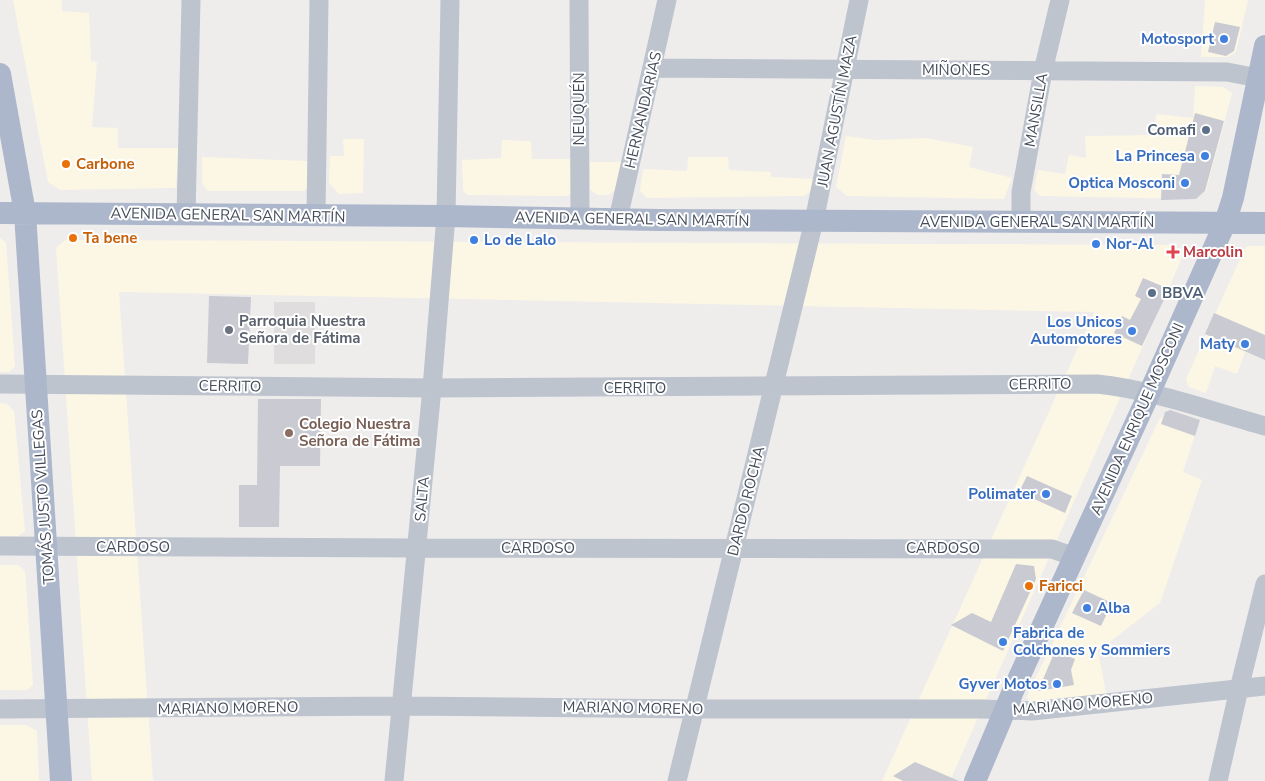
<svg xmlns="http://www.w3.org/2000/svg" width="1265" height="781" font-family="'Nunito Sans',sans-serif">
<rect width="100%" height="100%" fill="#efecec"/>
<path fill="#fbf7e4" d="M13,0h49v11l27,2 2,48 6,1 -5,65 26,1v20h61l-3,40 -116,2 -12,-8z
M1205,0h43l-12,52 -8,5h-27z
M1195,86l28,1 9,6 -26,98 -10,8 -156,-3 -6,-6 4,-20 27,4 4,-19 17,3 -1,-22 70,-1 1,-21 37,4z
M846,136l30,4 50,-2 47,9 -4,20 43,11 -8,21 -157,-3 -11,-9z
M343,139h21l-1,54 -24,1 -10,-11 1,-27h14z
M502,140l29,1 1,18h39v34l-3,3 -101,-1 -4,-5 -1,-30 39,-2z
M202,157l105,4 1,26 -4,4h-96l-6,-7z
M688,157h40l1,13 42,2v5l43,2 -1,11 -9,6 -157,2 -7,-7 3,-22 44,2z
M590,162h31l-3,25 -9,8h-11l-8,-5z
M0,238l6,4 9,124 -6,6h-9z
M65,240l1110,5 7,13 -232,523h-68l212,-469 -975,-20 34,489h-61l-36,-533z
M1247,246h18v114l-20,-8 -8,22 -22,-8 -9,27 -17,-6 -3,-8 58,-129z
M0,403l7,1 7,7 11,120 -7,5h-18z
M1168,410l32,10 -17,52 19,8 -42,123 -62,48 9,47 -77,5 -3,-6 2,-5 130,-272z
M0,565h19l6,6 8,114 -6,5h-27z
M0,725h26l11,6 2,50h-39z"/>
<path fill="#e0ddde" d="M274,302h41v62h-41z"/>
<path fill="#c9cad2" d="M1215,22l25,5 -6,24 -8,5 -18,-4z
M1195,113l29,8 -19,70 -9,8 -35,1 1,-26 17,1z
M1143,278l26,11 -27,57 -28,-13 8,-17 8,4 11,-21 -6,-3z
M209,296l42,1 -3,67 -41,-1z
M1214,313l51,22v25l-60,-26z
M258,399h63l-1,67h-40l-1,61h-40v-42h18z
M1170,410l30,10 -5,16 -34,-12 4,-12z
M1027,476l45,20 -7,17 -46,-21z
M1016,564l18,2 2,13 -33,72 -52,-26 21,-12 19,9z
M1084,590l28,13 -11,23 -29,-13z
M1055,651l20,8 -4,11 3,15 -36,6z
M915,762l44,19h-56l-10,-5z"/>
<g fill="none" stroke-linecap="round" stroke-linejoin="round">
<path stroke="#bdc4ce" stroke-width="19" d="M579,0l1,218
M653,68l574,4 31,6
M186,215l5,-215
M316,216l3,-216
M618,219l49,-219
M1021,222v-30l22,-121 17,-71
M0,384l432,4 665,-4c57,6 113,27 168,42
M0,546l417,2 635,1 23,8
M0,709l401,-3 294,3h288l49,2 233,-25
M394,781l38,-393 14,-172 4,-216
M677,781l137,-560 45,-221
M1218,781l21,-92 26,-105"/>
<path stroke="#acb7cb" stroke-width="22" d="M0,74l25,139 36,568
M0,213l446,3 213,4 606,3
M975,781l41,-97 133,-290 76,-171 8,-25 32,-152"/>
</g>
<g fill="#3f7fe0" stroke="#fff" stroke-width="2">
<circle cx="1224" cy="39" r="5"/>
<circle cx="1205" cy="156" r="5"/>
<circle cx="1185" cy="183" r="5"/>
<circle cx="474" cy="240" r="5"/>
<circle cx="1096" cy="244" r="5"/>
<circle cx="1132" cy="331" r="5"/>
<circle cx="1245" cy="344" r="5"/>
<circle cx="1046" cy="494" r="5"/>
<circle cx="1087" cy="608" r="5"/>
<circle cx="1003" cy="642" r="5"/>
<circle cx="1057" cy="684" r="5"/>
</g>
<g fill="#5c6f8a" stroke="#fff" stroke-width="2">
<circle cx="1206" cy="130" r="5"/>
<circle cx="1152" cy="293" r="5"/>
</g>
<g fill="#e8710a" stroke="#fff" stroke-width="2">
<circle cx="66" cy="164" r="5"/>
<circle cx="73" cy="238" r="5"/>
<circle cx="1029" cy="586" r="5"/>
</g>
<path fill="#e0444e" stroke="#fff" stroke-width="2" d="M1170.5 244.5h5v5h5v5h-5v5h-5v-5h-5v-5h5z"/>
<circle fill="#6b7280" stroke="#fff" stroke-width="2" cx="229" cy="330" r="5"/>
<circle fill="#8d6e63" stroke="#fff" stroke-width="2" cx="289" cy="433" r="5"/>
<g text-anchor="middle" stroke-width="4" stroke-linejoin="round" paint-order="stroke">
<g font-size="15" font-weight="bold" fill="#366cbe" stroke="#fff" text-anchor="end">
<text x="1214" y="44">Motosport</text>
<text x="1195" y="161">La Princesa</text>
<text x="1175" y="188">Optica Mosconi</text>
<text x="484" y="245" text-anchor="start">Lo de Lalo</text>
<text x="1106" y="249" text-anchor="start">Nor-Al</text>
<text x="1122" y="327">Los Unicos<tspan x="1122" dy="17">Automotores</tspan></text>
<text x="1235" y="349">Maty</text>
<text x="1036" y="499">Polimater</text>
<text x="1097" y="613" text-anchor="start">Alba</text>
<text x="1013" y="638" text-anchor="start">Fabrica de<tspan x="1013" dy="17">Colchones y Sommiers</tspan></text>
<text x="1047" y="689">Gyver Motos</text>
</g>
<g font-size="15" fill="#454c59" stroke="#fff">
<text x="956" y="75">MIÑONES</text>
<text transform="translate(579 109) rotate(-90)" y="5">NEUQUÉN</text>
<text transform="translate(643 110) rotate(-77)" y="5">HERNANDARIAS</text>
<text transform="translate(1036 110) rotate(-80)" y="5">MANSILLA</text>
<text transform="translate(837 111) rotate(-79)" y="5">JUAN AGUSTÍN MAZA</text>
<text transform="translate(228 215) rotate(1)" y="5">AVENIDA GENERAL SAN MARTÍN</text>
<text transform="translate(632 219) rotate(1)" y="5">AVENIDA GENERAL SAN MARTÍN</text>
<text x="1037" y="227">AVENIDA GENERAL SAN MARTÍN</text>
<text transform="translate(1040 384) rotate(-1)" y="5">CERRITO</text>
<text transform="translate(230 386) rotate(1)" y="5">CERRITO</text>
<text x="635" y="393">CERRITO</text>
<text transform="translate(1137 419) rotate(-66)" y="5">AVENIDA ENRIQUE MOSCONI</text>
<text transform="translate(43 497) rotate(-94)" y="5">TOMÁS JUSTO VILLEGAS</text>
<text transform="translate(422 499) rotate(-85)" y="5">SALTA</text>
<text transform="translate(746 501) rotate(-76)" y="5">DARDO ROCHA</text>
<text x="133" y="552">CARDOSO</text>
<text x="538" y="553">CARDOSO</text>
<text x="943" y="553">CARDOSO</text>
<text transform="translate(1083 704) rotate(-5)" y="5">MARIANO MORENO</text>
<text transform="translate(228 708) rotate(-1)" y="5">MARIANO MORENO</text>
<text transform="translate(633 708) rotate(1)" y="5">MARIANO MORENO</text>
</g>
<g font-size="15" font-weight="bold" fill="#4e5e75" stroke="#fff" text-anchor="end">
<text x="1196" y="135">Comafi</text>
<text x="1162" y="298" text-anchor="start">BBVA</text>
</g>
<g font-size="15" font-weight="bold" fill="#c56008" stroke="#fff" text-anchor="start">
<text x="76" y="169">Carbone</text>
<text x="83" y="243">Ta bene</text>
<text x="1039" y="591">Faricci</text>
</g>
<g font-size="15" font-weight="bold" fill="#be3a42" stroke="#fff" text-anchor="start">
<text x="1183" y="257">Marcolin</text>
</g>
<g font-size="15" font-weight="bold" fill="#5b616d" stroke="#fff" text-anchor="start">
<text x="239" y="326">Parroquia Nuestra<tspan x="239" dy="17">Señora de Fátima</tspan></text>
</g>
<g font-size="15" font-weight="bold" fill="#785e54" stroke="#fff" text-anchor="start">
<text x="299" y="429">Colegio Nuestra<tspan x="299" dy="17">Señora de Fátima</tspan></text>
</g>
</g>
</svg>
